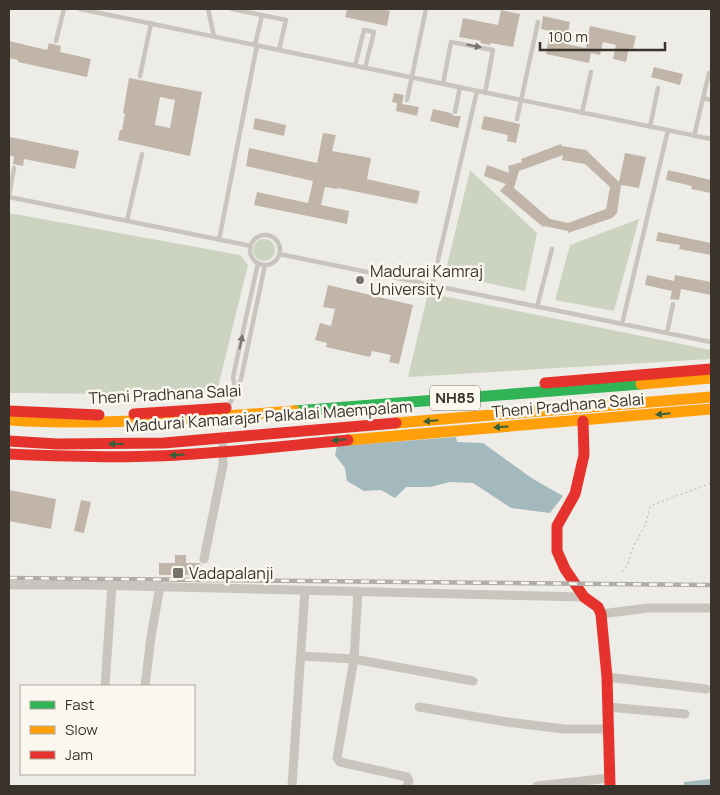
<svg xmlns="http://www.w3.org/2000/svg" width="720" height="795" font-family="Manrope,sans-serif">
<rect width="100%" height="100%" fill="#eeece6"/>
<path fill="#ccd4c1" d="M470,170l67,63 -12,58 -80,-17z
M9,213l231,42 8,10 -32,130 -207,-2z
M639,219l-25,92 -59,-11 15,-55z
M253 250a11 11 0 1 1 22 0a11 11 0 1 1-22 0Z
M428,293l283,57v9l-303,18z"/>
<path fill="#a3b9be" d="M456,437l1,5 26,1 50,36 30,17 -13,17 -39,-5 -38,-25 -23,-1 -20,5h-24l-11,11 -14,-8 -17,1 -17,-10 -2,-13 -10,-13 2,-9z
M711,779v7h-27v-4z"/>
<path fill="#c1b5a9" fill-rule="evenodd" d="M347,9h33l10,2 -3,15 -42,-9z
M501,10l19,4 -7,33 -22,-4 -1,2 -10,-2 1,-2 -22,-4 4,-19 35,7z
M543,16l27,6 -4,22 20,4 4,-22 46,10 -3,13 -4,-1 -3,14 -13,-3 3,-14 -13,-3 -3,13 -9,-2 -2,10 -43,-9 4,-23 -9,-2z
M9,41l38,9 2,-7 12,3 -1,6 31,7 -4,18 -69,-15v-2l-9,-2z
M654,67l29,7 -3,11 -29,-8z
M129,78l73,14 -12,64 -72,-16 2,-10h2l3,-16 -2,-1zM160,97l15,3 -5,28 -15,-3z
M394,93l10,2 -2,9 17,3 -2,9 -21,-5 1,-8 -5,-1z
M433,109l18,4 3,3h7l-3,12 -28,-7z
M484,116l36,8 -4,19 -9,-2 1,-6 -27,-6z
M255,118l31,7 -2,11 -31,-7z
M323,133l13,2 -4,16 39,7 -4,21 53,12 -3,13 -79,-16 -1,1 -12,-2 -4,18 28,6 -2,13 -93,-19 3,-13 51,11 5,-22 -67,-15 3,-18 68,15z
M10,137l69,14 -4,18 -51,-10 -1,7 -10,-2 1,-7 -5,-2z
M561,144l1,2 24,4 33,32 6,-29 21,4 -7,31 -18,-3 -4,28 -5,5 -44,15v-2l-24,-5 -1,1 -43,-36 6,-7 -22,-8 3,-11 22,8 -1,-7 14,-4 -1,-3zM563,155l-1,5 23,4 25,23 -4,22 -38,14 -18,-4 -36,-31 5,-17z
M668,170l43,10v13l-20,-4 1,-3 -26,-6z
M658,232l53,11v12l-32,-6 1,-4 -24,-4z
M647,275l27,6 1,-6 36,7v13l-30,-6 -2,11 -9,-1 2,-8 -27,-6z
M328,285l85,20 -14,59 -10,-2 2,-7 -19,-4 -2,6 -44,-10 1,-4 -12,-3 5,-17 11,3 4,-17 -12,-2z
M9,490l47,9 -5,30 -42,-8z
M81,500l10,2 -7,31 -10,-2z
M175,555h11v8h13l2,1 -1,11h-41v-12h16z"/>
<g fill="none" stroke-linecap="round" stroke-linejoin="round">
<path stroke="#c1bdb7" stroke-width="1" stroke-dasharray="2.5 2.5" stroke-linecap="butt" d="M622,572l5,-6 6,-19 13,-23 4,-18 61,-23"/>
<path stroke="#c8c5bf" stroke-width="4.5" d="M80,9l631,130
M208,9l6,27
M232,9l54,11 -7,30
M56,41l8,-32
M255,45l7,-30
M355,66l9,-36 10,2 -9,36
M140,76l11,-53
M443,84l8,-42 42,8 -8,43
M703,98l8,2
M407,100l19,-91
M455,112l5,-25
M582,113l9,-41
M517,119l21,-97
M650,127l8,-39
M694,136l15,-63
M9,196l5,-28
M9,197l242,49
M127,221l15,-67
M250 250a15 15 0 1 1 30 0a15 15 0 1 1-30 0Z
M219,240l38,-195
M279,254l432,88
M432,286l45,-195
M537,307l15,-58
M622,324l46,-194
M667,333l6,-29
M235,388l-2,-11 25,-114
M228,408l13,-29 24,-114"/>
<path stroke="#c8c5bf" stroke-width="9" d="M204,559l19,-94v-19
M9,585h81l494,12
M358,591l-4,68 -17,99 3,4 67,15 2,4 -2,5
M601,614l47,-6h63
M301,656l53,3 119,22
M607,677l99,12
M105,686l7,-101
M145,686l6,-49 9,-51
M419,707l88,15 57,7h45
M608,707l77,7
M292,786l13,-196
M537,786l73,-8"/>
<path stroke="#30b455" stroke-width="11" d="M295,411l346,-27"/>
<path stroke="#ff9f0a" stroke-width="11" d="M641,384l70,-6
M9,420c96,6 190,-2 286,-9
M396,423l315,-26
M348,440l363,-31"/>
<path stroke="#e5322d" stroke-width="11" d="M545,383l166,-14
M9,411l90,4
M134,414l92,-6
M583,421l1,34 -9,39 -18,32v25l8,18 19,28 14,10 3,7 6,63 3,109
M9,441l48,3 107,-1 232,-20
M9,454c48,2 97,4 145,2 65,-2 129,-10 194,-16"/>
<defs>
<path id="rail" d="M9,578l702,7"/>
</defs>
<use href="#rail" stroke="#b0ada9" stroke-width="4.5"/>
<use href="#rail" stroke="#faf7ef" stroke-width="2.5" stroke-dasharray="8" stroke-linecap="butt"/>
</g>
<defs><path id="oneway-solid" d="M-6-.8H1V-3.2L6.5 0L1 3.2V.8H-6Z" transform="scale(1.25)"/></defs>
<g fill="#79756e">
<use href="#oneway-solid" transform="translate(474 46) rotate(11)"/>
<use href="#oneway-solid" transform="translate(241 342) rotate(-78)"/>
</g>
<g fill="#36603a">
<use href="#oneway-solid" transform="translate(663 414) rotate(174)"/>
<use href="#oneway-solid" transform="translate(431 421) rotate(175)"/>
<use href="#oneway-solid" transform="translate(501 427) rotate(176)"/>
<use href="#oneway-solid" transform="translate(339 440) rotate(175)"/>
<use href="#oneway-solid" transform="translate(116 444) rotate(180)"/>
<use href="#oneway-solid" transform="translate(177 455) rotate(176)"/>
</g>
<g fill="#78746d" stroke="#faf7ef" stroke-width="2">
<circle cx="360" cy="280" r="5"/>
<rect x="172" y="567" width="12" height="12" rx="2.5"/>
</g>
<g text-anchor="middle" stroke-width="5" stroke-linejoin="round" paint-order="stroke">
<rect fill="#faf7ef" stroke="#736e66" stroke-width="1" x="430" y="385.5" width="50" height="25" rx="4"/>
<g font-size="15" font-weight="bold" fill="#39332c">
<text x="455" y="403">NH85</text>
</g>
<g font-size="16" fill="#39332c" stroke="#faf7ef" text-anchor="start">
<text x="370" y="277">Madurai Kamraj<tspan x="370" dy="18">University</tspan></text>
<text x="189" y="579">Vadapalanji</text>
</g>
<g font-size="16" fill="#39332c" stroke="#faf7ef">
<text transform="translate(165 394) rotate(-3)" y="6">Theni Pradhana Salai</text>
<text transform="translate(568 405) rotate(-5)" y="6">Theni Pradhana Salai</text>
<text transform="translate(269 416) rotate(-4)" y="6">Madurai Kamarajar Palkalai Maempalam</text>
</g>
</g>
<rect width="720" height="795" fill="none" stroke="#39332c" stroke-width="20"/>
<rect x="20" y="685" width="175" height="90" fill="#faf7ef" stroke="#ada9a1"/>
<rect x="30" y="701" width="25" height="8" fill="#30b455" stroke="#ada9a1"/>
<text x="65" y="710" font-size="15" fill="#39332c">Fast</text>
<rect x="30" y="726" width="25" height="8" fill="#ff9f0a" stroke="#ada9a1"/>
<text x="65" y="735" font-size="15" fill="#39332c">Slow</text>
<rect x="30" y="751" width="25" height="8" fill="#e5322d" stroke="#ada9a1"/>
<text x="65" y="760" font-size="15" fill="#39332c">Jam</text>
<path d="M540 42v8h125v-8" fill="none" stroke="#39332c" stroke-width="2.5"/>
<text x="548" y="42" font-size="15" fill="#39332c" stroke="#faf7ef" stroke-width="4" paint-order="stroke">100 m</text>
</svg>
